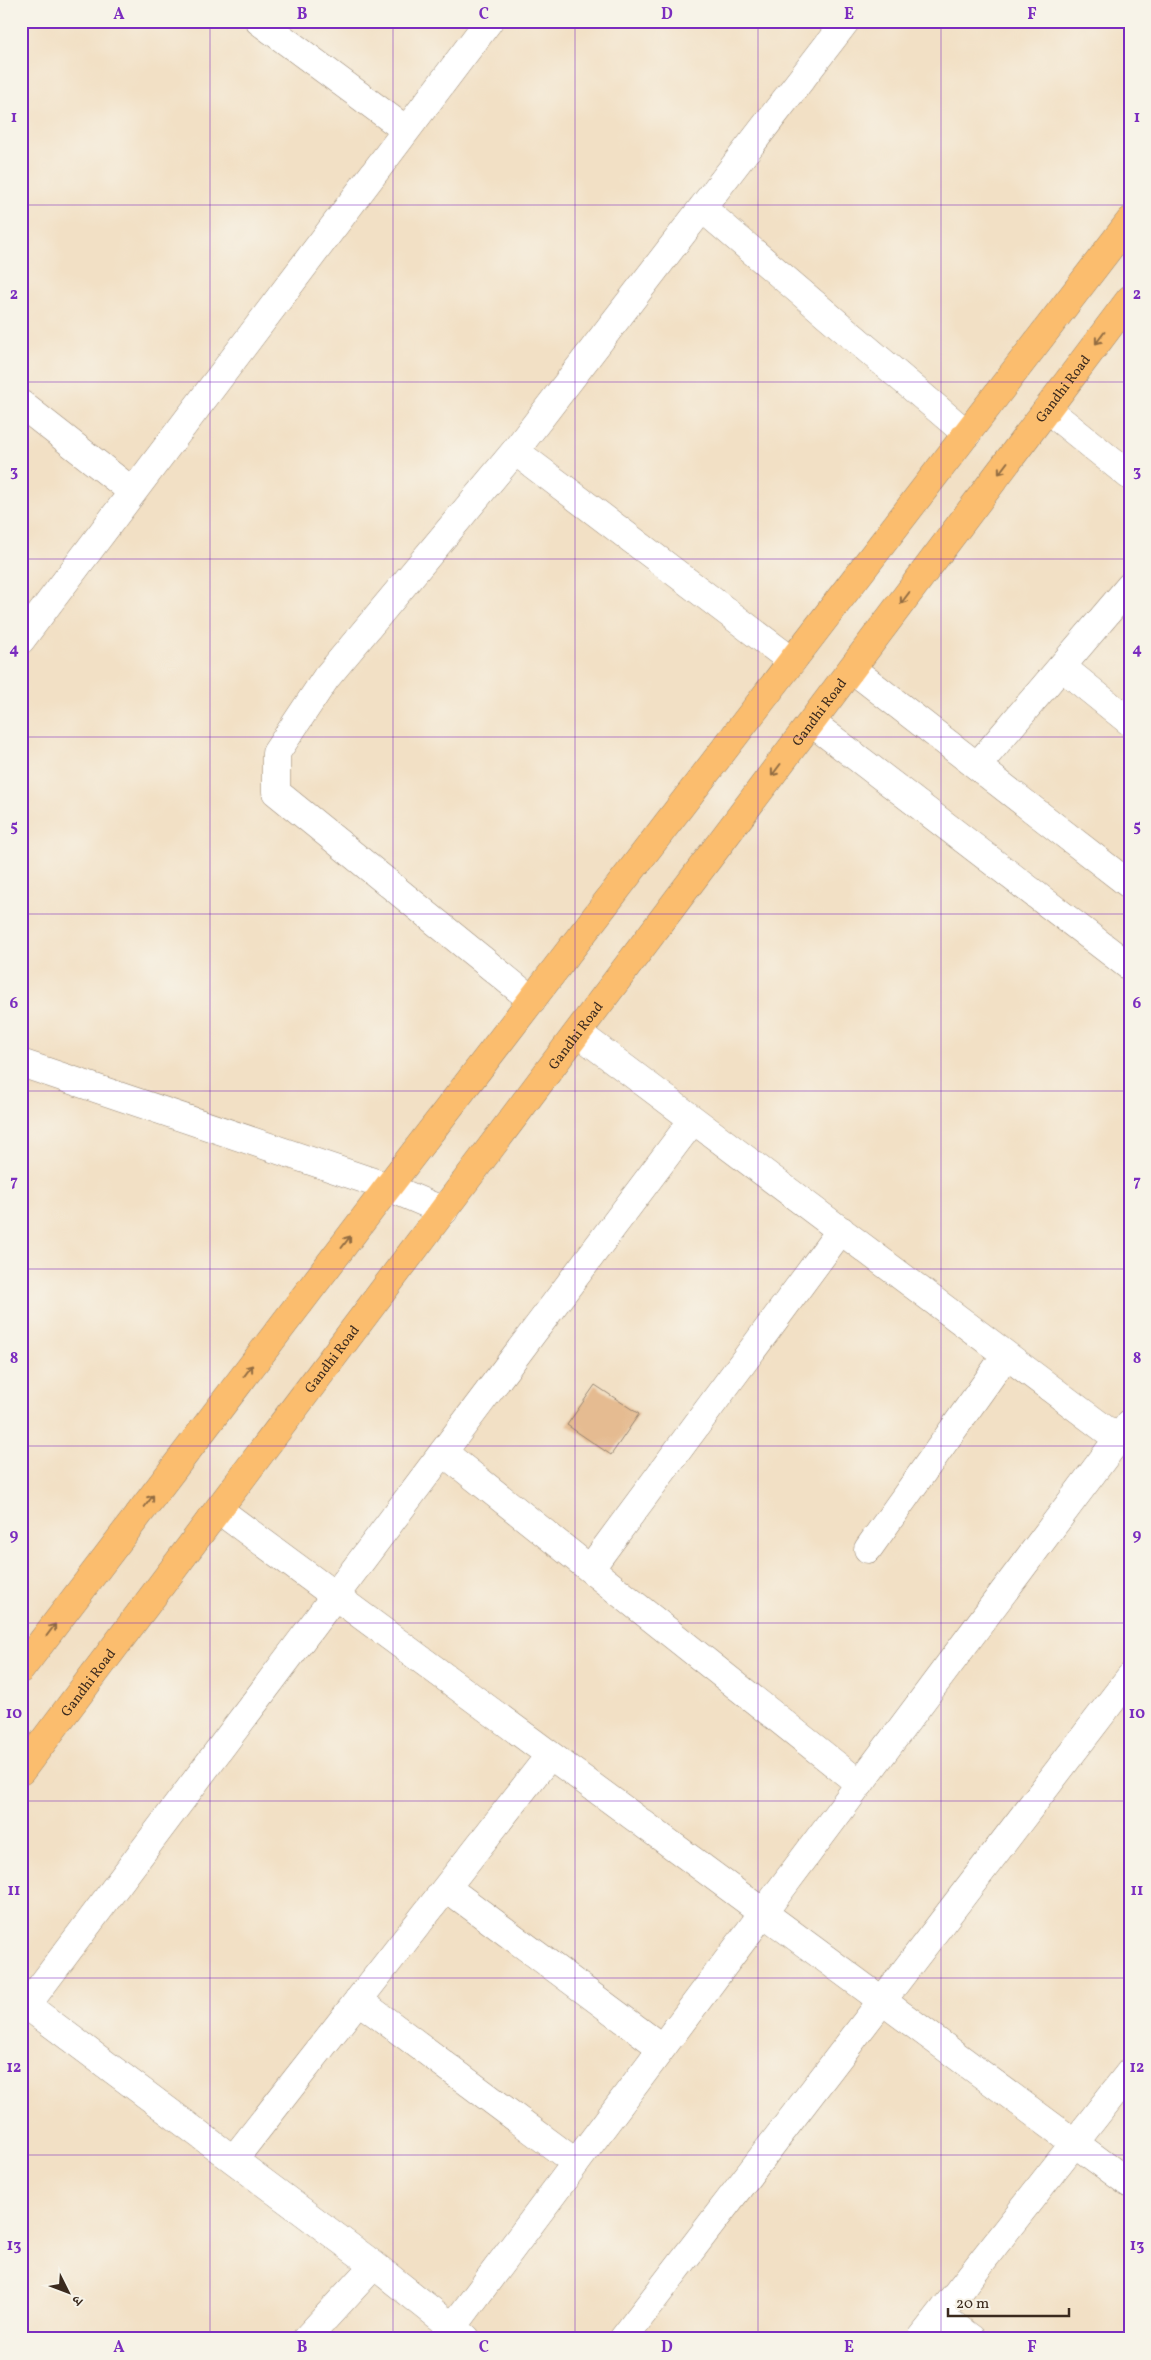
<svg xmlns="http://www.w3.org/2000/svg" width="1151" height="2360" font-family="Vollkorn,'Noto Serif Devanagari',serif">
<rect width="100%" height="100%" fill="#f7f3e8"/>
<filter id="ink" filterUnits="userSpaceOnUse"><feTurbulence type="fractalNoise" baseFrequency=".02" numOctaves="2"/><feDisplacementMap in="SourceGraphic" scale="10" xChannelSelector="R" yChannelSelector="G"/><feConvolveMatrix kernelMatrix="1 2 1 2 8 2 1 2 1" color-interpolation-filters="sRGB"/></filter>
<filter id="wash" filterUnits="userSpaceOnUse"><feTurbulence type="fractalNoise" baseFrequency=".0096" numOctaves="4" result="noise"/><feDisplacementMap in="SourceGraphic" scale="20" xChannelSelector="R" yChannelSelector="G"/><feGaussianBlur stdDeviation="1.12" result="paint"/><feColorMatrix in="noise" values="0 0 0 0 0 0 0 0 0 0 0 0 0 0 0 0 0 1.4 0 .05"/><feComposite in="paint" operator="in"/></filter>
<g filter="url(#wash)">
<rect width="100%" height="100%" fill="#f2e0c5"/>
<g id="blocks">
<path fill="#e5bb91" d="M595,1385l44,29 -28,41 -44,-30z"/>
</g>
</g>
<g filter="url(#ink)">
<use href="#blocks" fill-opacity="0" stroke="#968572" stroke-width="1"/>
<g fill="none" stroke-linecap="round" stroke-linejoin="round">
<defs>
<path id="minor" d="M259,21l147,109
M702,208l265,226
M21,404l112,88
M1047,409l83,67
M515,451l277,210
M21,640l468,-619
M1062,667l68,55
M852,669l278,216
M812,723l318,244
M977,766l153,-180
M532,1000l-256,-208v-39l50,-75 189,-227 331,-430
M578,1033l540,406
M21,1063l367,124 56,24
M443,1452l417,332
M219,1510l911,674
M868,1549l138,-194
M590,1569l251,-339
M447,1888l215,160
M358,2000l218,163
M21,2001l353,264 92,73
M27,2005l666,-885
M234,2159l316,-404
M940,2315l32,24
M453,2327l677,-904
M306,2339l68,-74
M623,2339l507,-662
M921,2339l209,-267"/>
<g id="major">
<path d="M21,1669l367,-482 742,-966"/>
<path id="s1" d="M21,1771l1109,-1472"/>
</g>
</defs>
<use href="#minor" stroke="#968572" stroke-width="29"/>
<use href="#major" stroke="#968572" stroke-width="29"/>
<use href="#minor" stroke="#fff" stroke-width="28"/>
<use href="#major" stroke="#fbbd6e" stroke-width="28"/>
</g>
<defs><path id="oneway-shaft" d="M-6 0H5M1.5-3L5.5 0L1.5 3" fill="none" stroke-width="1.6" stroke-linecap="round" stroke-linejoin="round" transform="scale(1.25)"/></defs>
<g stroke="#916c42">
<use href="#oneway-shaft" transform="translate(1100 338) rotate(127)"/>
<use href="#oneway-shaft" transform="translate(1003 468) rotate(127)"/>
<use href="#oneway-shaft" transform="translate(905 598) rotate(127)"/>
<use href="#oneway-shaft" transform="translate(776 770) rotate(127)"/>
<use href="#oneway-shaft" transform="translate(346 1242) rotate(-53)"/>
<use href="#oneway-shaft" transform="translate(248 1371) rotate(-53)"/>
<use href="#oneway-shaft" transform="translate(149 1501) rotate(-53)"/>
<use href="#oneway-shaft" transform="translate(51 1630) rotate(-53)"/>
</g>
</g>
<path fill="none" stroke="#7b2cbf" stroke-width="1" stroke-opacity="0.55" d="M210,21v2318M393,21v2318M575,21v2318M758,21v2318M941,21v2318M21,205h1109M21,382h1109M21,559h1109M21,737h1109M21,914h1109M21,1091h1109M21,1269h1109M21,1446h1109M21,1623h1109M21,1801h1109M21,1978h1109M21,2155h1109"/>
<g text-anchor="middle" stroke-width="4" stroke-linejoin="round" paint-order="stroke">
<g font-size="14" fill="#3b2a1e" stroke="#f7f3e8">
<text dy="5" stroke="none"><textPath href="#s1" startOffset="1731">Gandhi Road</textPath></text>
<text dy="5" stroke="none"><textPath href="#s1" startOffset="1326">Gandhi Road</textPath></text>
<text dy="5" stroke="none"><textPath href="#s1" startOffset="921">Gandhi Road</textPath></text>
<text dy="5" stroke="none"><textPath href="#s1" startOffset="516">Gandhi Road</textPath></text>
<text dy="5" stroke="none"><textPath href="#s1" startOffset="111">Gandhi Road</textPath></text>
</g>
</g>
<rect width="1151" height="2360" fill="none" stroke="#f7f3e8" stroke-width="55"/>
<g transform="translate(68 2292) rotate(132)" stroke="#f7f3e8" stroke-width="4" paint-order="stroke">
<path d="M0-4L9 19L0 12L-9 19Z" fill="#3b2a1e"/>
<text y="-8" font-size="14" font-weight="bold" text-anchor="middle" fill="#3b2a1e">उ</text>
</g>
<path d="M948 2308v8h121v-8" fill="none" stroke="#3b2a1e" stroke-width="2.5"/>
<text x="956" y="2308" font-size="15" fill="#3b2a1e" stroke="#f7f3e8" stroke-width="4" paint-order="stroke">20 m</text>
<rect x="28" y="28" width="1096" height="2304" fill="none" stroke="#7b2cbf" stroke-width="2"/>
<g font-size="16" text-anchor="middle" font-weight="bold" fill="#7b2cbf">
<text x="119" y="19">A</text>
<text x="302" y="19">B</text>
<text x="484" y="19">C</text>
<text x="667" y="19">D</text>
<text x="849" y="19">E</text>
<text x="1032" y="19">F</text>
<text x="14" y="122">1</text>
<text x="1137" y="122">1</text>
<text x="14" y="299">2</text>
<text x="1137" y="299">2</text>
<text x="14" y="476">3</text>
<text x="1137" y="476">3</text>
<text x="14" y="654">4</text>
<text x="1137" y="654">4</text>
<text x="14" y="831">5</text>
<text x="1137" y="831">5</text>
<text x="14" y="1008">6</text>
<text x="1137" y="1008">6</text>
<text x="14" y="1186">7</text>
<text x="1137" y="1186">7</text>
<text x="14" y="1363">8</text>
<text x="1137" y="1363">8</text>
<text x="14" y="1540">9</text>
<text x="1137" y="1540">9</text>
<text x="14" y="1718">10</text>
<text x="1137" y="1718">10</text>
<text x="14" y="1895">11</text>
<text x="1137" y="1895">11</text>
<text x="14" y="2072">12</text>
<text x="1137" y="2072">12</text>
<text x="14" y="2250">13</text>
<text x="1137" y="2250">13</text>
<text x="119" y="2352">A</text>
<text x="302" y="2352">B</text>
<text x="484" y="2352">C</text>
<text x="667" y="2352">D</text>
<text x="849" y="2352">E</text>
<text x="1032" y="2352">F</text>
</g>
</svg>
